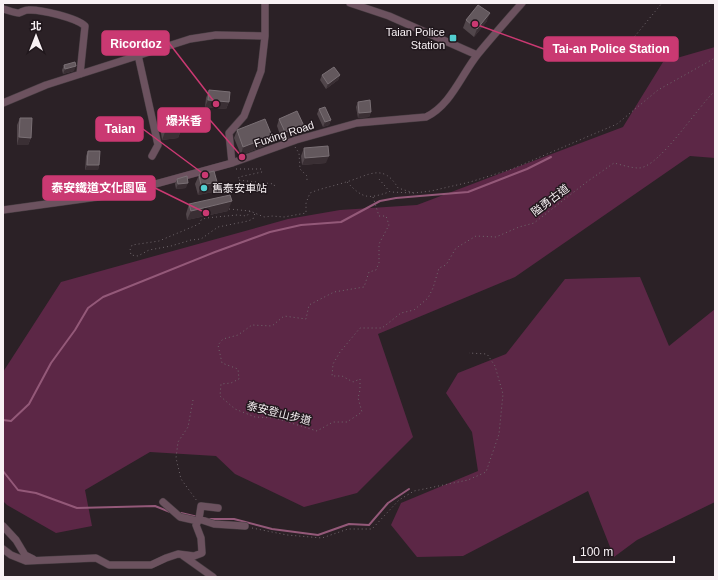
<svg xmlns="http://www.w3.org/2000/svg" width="718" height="580" font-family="Arial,'Noto Sans TC',sans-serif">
<rect width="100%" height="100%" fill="#2b2126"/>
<path fill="#5c2746" d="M715,47v111l-25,-2 -175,121 -137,57 35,103 -56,56 -53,14 -69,-33 -19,-18 -66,-4 -65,38 7,36 -36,7 -49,-28 -4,-4v-129l58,-90 227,-63 52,-9 77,-5 206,-78 40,-65z
M640,277l29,69 46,-37v193l-78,38 -23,17 -26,-66 -125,65 -46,1 -26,-32 10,-22 77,-32 -6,-39 -26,-39 12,-20 48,-19 59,-75z"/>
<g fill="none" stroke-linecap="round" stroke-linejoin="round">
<path stroke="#945979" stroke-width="2" d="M3,420l8,1 18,-17 22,-41 24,-33 13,-22 15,-11 112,-45 55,-20 31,-7 40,-3 39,-21 16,-3 72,-6 59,-23 24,-12
M3,471l15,19 18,3 41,15 78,-2 15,6
M181,513l17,4
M210,519h24l38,10 46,6 31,-11 20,1 19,-22 21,-14"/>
<defs>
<path id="minor" d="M350,3l39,13 88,39
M3,9c5,1 11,4 16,4 3,-1 6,-3 9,-3 12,-1 49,8 57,16l-5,48
M138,55l20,90 -6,11
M3,103l43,-18 144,-46 26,-4 49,1
M232,163l-3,-30 15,-17 17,-45 4,-35v-33
M3,210l116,-16 113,-31 64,-23 61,-17 69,-6c25,-12 35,-42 52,-63 14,-17 29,-34 44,-51
M163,502l17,15 18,4
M199,519l2,-13 17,2
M3,526l13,14 9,15 8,4
M3,549l8,6 15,6 70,-3 13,7h42l15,-7 12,-4 16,2 8,-3 -1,-15 -5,-13 3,-6 15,5 31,2
M182,555l31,22"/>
</defs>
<use href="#minor" stroke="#483e43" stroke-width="8"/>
<path stroke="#70676c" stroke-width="1" stroke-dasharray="1 3" stroke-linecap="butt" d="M622,52l40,-49
M295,147l4,6 1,16 7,7v5
M236,169h25l1,3 -23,5 -1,3 36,4 1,4
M379,179l11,13 24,1 17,-2 39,-9 42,-13 105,-45 41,-34 57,-32
M347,182c16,17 21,17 42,10
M373,197l6,19h7l3,9 -10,19v19l-3,7 -7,2 -5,15 -30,5 -25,13 -3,14 -22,-3 -12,10 -20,-1 -14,10 -15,4 -5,6 4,18 16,6 1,10 -8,4 -10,1 -1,12 15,13 20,8 20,1 42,13 16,-9h14l15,-10 -4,-14 2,-8v-11l-7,3 -11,-6h-10l1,-12 7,-12 20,-24h22l19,-15 13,-3 14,-12 5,-10 6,-20 7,-3 10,-17 20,-12 20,1 23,-10 15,-4 54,-42 26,-18c8,2 17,5 25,5 21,-1 59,-62 76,-77
M229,209l21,2 14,6 8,-1 12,1 22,-4v-10l4,-10c12,-5 24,-7 36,-11 22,-6 37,-20 52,6l16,5
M250,211l-3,5 -10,-1 -31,3 -5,2 -2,4 -40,17 -27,4 -2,5 1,5 7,1 11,-6 22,-4 20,-6 10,-1 17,-12 30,-6 5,-2 2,-6
M193,400l-5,27 -10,15 -2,16 5,21 16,22
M252,528l35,7 35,3 26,-9h24l27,-29 15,-9 54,-11 18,-8 13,-38 4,-40 -8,-28 -8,-12 -18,-1"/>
<use href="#minor" stroke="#6c525f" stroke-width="7"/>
</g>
<path fill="#51464b" d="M466,20l21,1 -13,16 -11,-9z
M64,65l10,6 -11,3 -1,-4z
M322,75h18l-2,5 -12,9 -6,-9z
M209,90l20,12 -3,7 -21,-2 1,-9z
M358,102l13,10 -2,5 -11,1 -2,-11z
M319,109l12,11 -2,5 -6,2 -6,-13z
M20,118l11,20 -3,7h-11v-20z
M163,119l18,11 -3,8 -16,2 -2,-14z
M279,119l25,7 -3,7 -19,7 -5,-14z
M237,130l35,6 -3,8 -28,11 -7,-17z
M304,148l22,15 -24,2 -1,-9z
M88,151l11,14 -1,5h-13l1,-14z
M199,175l18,7 -4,10 -15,3 -3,-11z
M177,179l9,9 -10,1 -1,-5z
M189,204l39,7 -41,9 -1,-6z"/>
<path fill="#3a2f34" d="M490,13l-3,8 -13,16 3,-8z
M76,66l-2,5 -11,3 2,-5z
M340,75l-2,5 -12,9 2,-5z
M208,100l21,2 -3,7 -21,-2z
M371,112l-2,5 -11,1 1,-5z
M331,120l-2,5 -6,2 2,-5z
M304,126l-3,7 -19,7 3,-8z
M181,130l-3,8 -16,2 3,-8z
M272,136l-3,8 -28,11 2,-8z
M19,137l12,1 -3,7h-11z
M329,156l-3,7 -24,2 3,-7z
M87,165h12l-1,5h-13z
M217,182l-4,10 -15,3 3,-10z
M188,183l-2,5 -10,1 2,-5z
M232,201l-4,10 -41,9 4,-9z"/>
<path fill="#63585d" stroke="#7a7075" d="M478,5l12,8 -13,16 -11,-9z
M75,62l1,4 -11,3 -1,-4z
M334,67l6,8 -12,9 -6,-9z
M209,90l21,2 -1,10 -21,-2z
M370,100l1,12 -12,1 -1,-11z
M325,107l6,13 -6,2 -6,-13z
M297,111l7,15 -19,6 -6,-13z
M20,118h12l-1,20 -12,-1z
M265,119l7,17 -29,11 -6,-17z
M328,146l1,10 -24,2 -1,-10z
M88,151h12l-1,14h-12z
M214,171l3,11 -16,3 -2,-10z
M187,176l1,7 -10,1 -1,-5z
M230,195l2,6 -41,10 -2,-7z"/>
<g fill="#52cdcf" stroke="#21181d" stroke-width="1.5">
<rect x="449" y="34" width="8" height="8" rx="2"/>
<circle cx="204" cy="188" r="4"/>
</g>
<g text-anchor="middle" stroke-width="3" stroke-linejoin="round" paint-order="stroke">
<g font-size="11" fill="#f8f1f4" stroke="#21181d" text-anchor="end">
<text x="445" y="36">Taian Police<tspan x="445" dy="13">Station</tspan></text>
<text x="212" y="192" text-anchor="start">舊泰安車站</text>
</g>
<g font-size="11" fill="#f8f1f4" stroke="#21181d">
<text transform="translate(284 134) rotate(-18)" y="4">Fuxing Road</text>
<text transform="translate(550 200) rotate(-37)" y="4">隘勇古道</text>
<text transform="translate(279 413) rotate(14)" y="4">泰安登山步道</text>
</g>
</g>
<path fill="none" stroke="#ca3972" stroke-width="1.5" d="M216 104L169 43M475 24L544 49M242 157L210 120M205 175L143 129M206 213L155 188"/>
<g fill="#ca3972" stroke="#21181d" stroke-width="1.5">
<circle cx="216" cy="104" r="4"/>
<circle cx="475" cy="24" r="4"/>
<circle cx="242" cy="157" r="4"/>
<circle cx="205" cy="175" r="4"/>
<circle cx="206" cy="213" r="4"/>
</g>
<g fill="#ca3972" stroke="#ca3972" stroke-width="1.5">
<rect x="102" y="31" width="67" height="24" rx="4"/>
<rect x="544" y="37" width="134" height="24" rx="4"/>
<rect x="158" y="108" width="52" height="24" rx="4"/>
<rect x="96" y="117" width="47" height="24" rx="4"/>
<rect x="43" y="176" width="112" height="24" rx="4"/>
</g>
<g font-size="12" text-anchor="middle" font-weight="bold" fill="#fff">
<text x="136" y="48">Ricordoz</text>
<text x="611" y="53">Tai-an Police Station</text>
<text x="184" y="125">爆米香</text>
<text x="120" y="133">Taian</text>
<text x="99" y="192">泰安鐵道文化園區</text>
</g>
<rect width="718" height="580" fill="none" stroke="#f8f1f4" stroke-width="8"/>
<g transform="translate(36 36)" stroke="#21181d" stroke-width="3" paint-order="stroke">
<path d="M0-3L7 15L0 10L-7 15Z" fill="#f8f1f4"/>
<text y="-6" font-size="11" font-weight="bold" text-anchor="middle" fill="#f8f1f4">北</text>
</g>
<path d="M574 556v6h100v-6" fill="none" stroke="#f8f1f4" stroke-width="2"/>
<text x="580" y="556" font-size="12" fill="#f8f1f4" stroke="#21181d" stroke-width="3" paint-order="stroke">100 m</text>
</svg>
